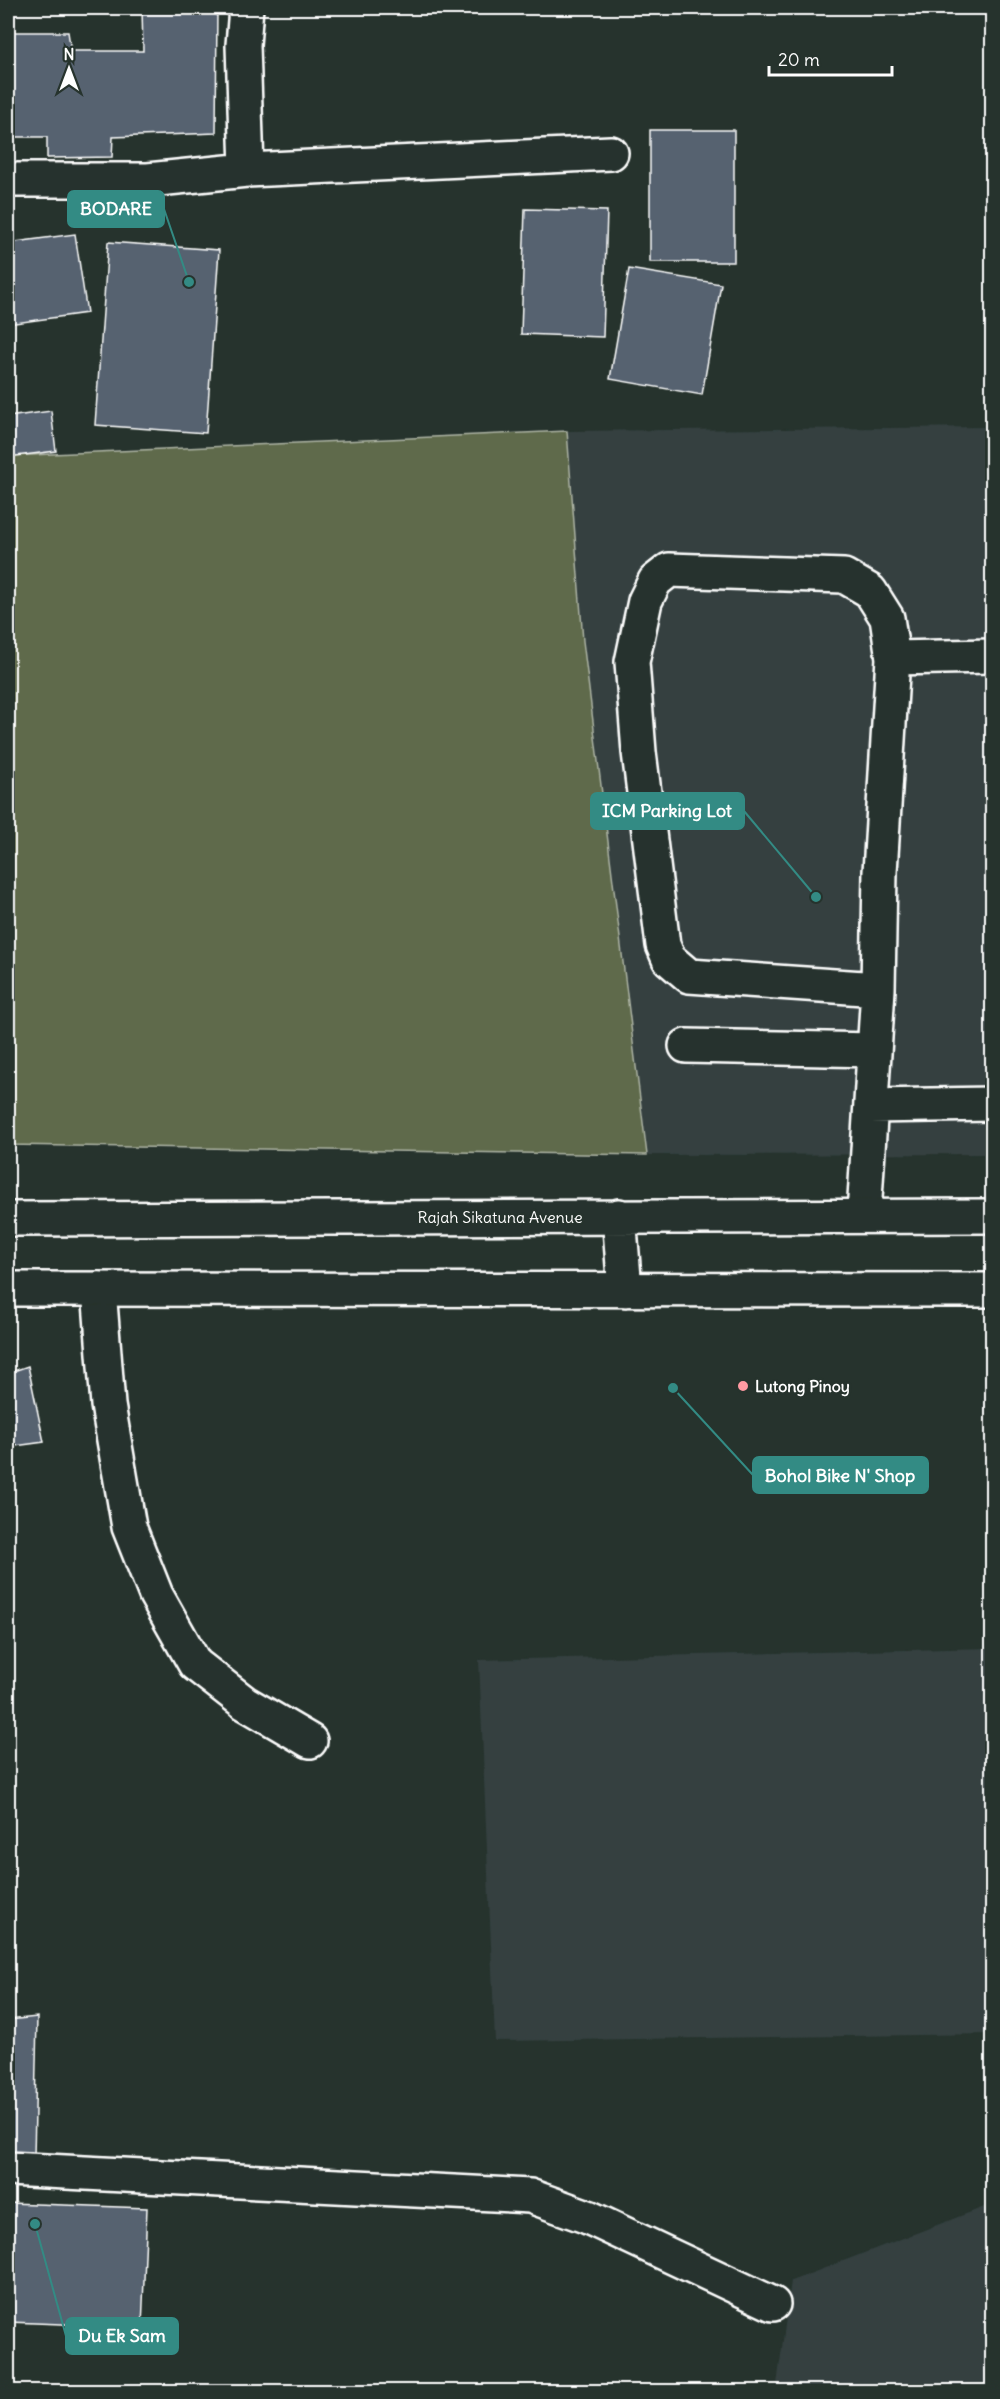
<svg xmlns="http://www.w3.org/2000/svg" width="1000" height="2399" font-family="Delius,sans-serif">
<rect width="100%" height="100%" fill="#26332d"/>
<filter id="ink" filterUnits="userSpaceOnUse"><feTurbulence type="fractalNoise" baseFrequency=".0167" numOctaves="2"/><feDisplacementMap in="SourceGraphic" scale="12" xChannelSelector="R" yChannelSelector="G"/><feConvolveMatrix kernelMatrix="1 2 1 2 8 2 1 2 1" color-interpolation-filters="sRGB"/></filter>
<g filter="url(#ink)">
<path fill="#344141" d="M992,427v727l-345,1 -64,-514 -16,-210z
M992,1648v386l-497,7 -16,-381z
M992,2204v187l-216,1 15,-111z"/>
<path fill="#5e6a4b" stroke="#aeb4a5" stroke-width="1.5" d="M567,431l16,210 64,514 -639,-10v-689z"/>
<path fill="#566270" stroke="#fff" stroke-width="1.5" d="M142,8h75l-1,125 -103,4 -1,20 -65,1v-21h-39v-105h60l3,19h72z
M650,130h84v132h-84z
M525,209l82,2 -4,126 -82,-3z
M75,234l12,79 -79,11v-81z
M108,242l111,8 -13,183 -111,-8z
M629,269l92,15 -19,111 -92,-16z
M51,411l5,40 -48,6v-40z
M28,1366l16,76 -36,5v-74z
M37,2017l-3,140h-26v-137z
M8,2203l139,5 -5,119 -134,-5z"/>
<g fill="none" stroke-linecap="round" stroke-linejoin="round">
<defs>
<path id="minor" d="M247,170l364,-17
M8,180h140l99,-10 -4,-125 3,-37
M893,658l99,-2
M686,1046l188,4
M871,1106l121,-2
M864,1215l14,-226 2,-117 13,-214 -6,-40 -17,-27 -26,-15 -175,-6 -14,11 -10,20 -13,61 7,90 24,193 6,14 20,17 189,13
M99,1289l9,116 21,122 27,68 39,69 50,39 65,38
M8,2169l522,27 58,21 185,87"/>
<path id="major" d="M619,1216l6,74
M8,1219l984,-3
M8,1289l984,1"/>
</defs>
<use href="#minor" stroke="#fff" stroke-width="38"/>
<use href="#major" stroke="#fff" stroke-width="38"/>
<use href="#minor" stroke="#26332d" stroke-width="33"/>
<use href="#major" stroke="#26332d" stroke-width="33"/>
</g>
</g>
<circle fill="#ff9aa2" stroke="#26332d" stroke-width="2" cx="743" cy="1386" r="6"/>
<g text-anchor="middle" stroke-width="4.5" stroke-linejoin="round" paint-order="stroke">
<g font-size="16" fill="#fff" stroke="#26332d">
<text x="500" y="1223">Rajah Sikatuna Avenue</text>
</g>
<g font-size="16" font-weight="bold" fill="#fff" stroke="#26332d" text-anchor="start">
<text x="755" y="1392">Lutong Pinoy</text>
</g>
</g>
<path fill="none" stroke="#338b84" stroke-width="2" d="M189 282L164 209M816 897L744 811M673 1388L753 1475M35 2224L66 2336"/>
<g fill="#338b84" stroke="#26332d" stroke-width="2">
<circle cx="189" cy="282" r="6"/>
<circle cx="816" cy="897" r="6"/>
<circle cx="673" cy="1388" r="6"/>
<circle cx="35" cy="2224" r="6"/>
</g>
<g fill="#338b84" stroke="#338b84" stroke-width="2">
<rect x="68" y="191" width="96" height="36" rx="6"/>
<rect x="591" y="793" width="153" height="36" rx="6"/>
<rect x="753" y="1457" width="175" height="36" rx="6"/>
<rect x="66" y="2318" width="112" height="36" rx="6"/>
</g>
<g font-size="18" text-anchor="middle" font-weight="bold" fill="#fff">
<text x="116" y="215">BODARE</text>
<text x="667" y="817">ICM Parking Lot</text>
<text x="840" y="1482">Bohol Bike N' Shop</text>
<text x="122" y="2342">Du Ek Sam</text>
</g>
<rect width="1000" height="2399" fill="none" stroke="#26332d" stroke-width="30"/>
<rect x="15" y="15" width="970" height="2369" fill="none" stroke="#fff" stroke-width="2" filter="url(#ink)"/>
<g transform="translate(69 69)" stroke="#26332d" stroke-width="4.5" paint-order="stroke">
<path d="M0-4.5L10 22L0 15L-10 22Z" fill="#ffffff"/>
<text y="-9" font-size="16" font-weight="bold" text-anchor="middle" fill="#ffffff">N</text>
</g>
<path d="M769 66v9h123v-9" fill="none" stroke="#ffffff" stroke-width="3"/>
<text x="778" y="66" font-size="18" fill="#ffffff" stroke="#26332d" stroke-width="4.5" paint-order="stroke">20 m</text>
</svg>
